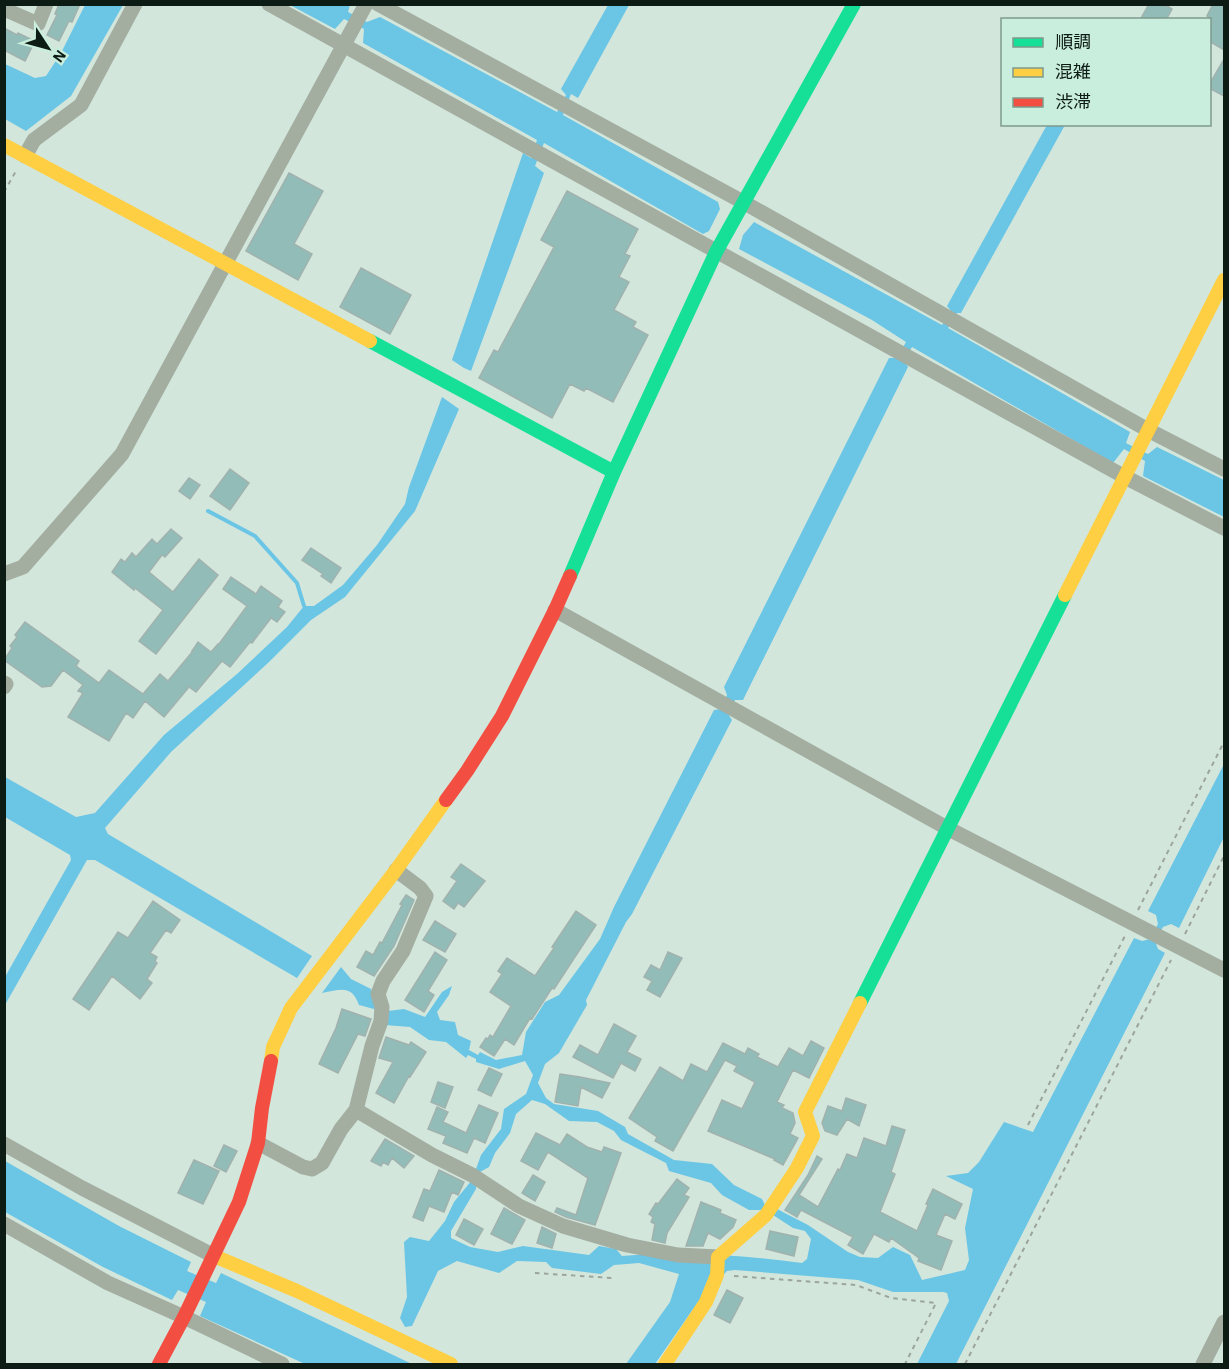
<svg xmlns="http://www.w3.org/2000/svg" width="1229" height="1369" font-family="'Alegreya Sans','Noto Sans JP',sans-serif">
<rect width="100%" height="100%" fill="#d2e6dc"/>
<path fill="#6bc5e5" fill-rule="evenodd" d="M85,5h38l-52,91 -45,35 -21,-12v-55l30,14 11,-2 15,-23z
M290,5h60l-2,7 19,10 13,-5 177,95 9,-17 -5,-6 47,-84h21l-51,93 -7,-4 -8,21 155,87 2,7 -11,22 -6,3 -159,-91 -9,23 9,7 -73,198 -7,-3 -12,-8 71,-207 8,5 6,-18 -174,-97 1,-14 -20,-10 -9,10z
M1047,125h18l-104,188h-4l-9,15 182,104 -4,11 22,11 9,-7 67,33v37l-81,-41 2,-15 -21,-12 -11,14 -201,-116 -8,14 4,6 -165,333h-8l-7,14 4,6 -100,194 -6,8 -40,78 1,5 -28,48 -14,11 -7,19 8,15 8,6 44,7 27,16 3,7 46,26 38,4 22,21 28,14 3,6 12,4 31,16 40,27 12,5 18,1 15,-11 17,8 12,25 43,-10 4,-10 -4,-32 8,-39 -27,-13 22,-3 11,-11 25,-40 29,10 101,-194 8,3 8,-2 8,-15 -2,-9 -8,-4 76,-147v73l-45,91 -8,-4 -8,3 -8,14 3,8 7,4 -209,411h-39l32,-63 -2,-8 -4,-1h-50l-35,-12 -123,-10 -8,1 -29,31 -43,62h-29l44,-62 9,-28 -40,-11 -25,2 -13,9 -49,-6 -6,-6 -29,-1 -18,12 -42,-12 -19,10 -26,55 -7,1 -5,-9 7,-21 -3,-55 6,-5 19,4 16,-20 9,-19 18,-22 9,-25 20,-26 3,-20 22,-15 7,-19 -8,-14 -26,8 -23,-7v-3l-8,-4 -2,3 -20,-16 -17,-2 -19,-13 -25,-2 -11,-16 -15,-4c-8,-21 -18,-15 -37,-12l19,-26 10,12 20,10 7,16 10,6 16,-2 21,8 17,-25 10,-6 -3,9 -12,17 3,8 15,2 3,13 13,6 -2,9 9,5 2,-3 16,8 26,-5 4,-23 19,-30 14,-7 41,-56 14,-32 100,-197 7,-1 6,-14 -3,-8 165,-329h8l9,-16 -34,-22 -133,-71 4,-14 11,-13 188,103 9,-14 -4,-5zM532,1100l13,4 24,17 28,1 17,9 7,9 45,23 3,8 42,12 11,12 27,15h12l12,5 20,13 12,3 6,8 -4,20 -5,4c-58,-8 -122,-12 -180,-7l-6,-7 -17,-3 -10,9 -66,-9 -25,6 -28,-5 -19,-9v-7l25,-42v-6l4,-11 9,-5 6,-14 15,-20 6,-19z
M442,397l17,12 -44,102 -70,86 -34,23 -42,42 -98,90 -66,76 3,6 204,122 -15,22 -202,-118h-8l-82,145v-28l66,-117 -1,-5 -65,-38v-40l71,40 19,-4 69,-78 73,-61 50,-47 17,-21h10l29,-21 34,-40 28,-41 4,-17z
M5,1161l114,65 72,36 -4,9 29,12 5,-10 191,91h-107l-105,-48 6,-14 -28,-12 -6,10 -69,-33 -98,-55z"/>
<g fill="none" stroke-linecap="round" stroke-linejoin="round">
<path stroke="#6bc5e5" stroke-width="4" d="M208,511l47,25 42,47 7,23"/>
</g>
<path fill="#92bcb8" stroke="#a1b2ae" stroke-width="1.5" d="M59,4h21l-8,18 -3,-1 -10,20 -12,-6 10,-20 -2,-1z
M1149,4h15l8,5 -6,11h-26z
M1213,4h11v46l-15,-9v-24l-2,-1z
M4,28l13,7 1,-2 17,8 -10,20 -21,-11z
M1224,59v37l-15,-8v-3z
M289,173l34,18 -29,53 18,10 -14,26 -52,-29z
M567,191l71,38 -13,25 5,2 -11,21 10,5 -15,28 22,12 -3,5 15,8 -35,67 -27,-14 -2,3 -14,-7 -18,34 -73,-40 15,-28 4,2 56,-105 -13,-7z
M361,268l50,27 -21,39 -50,-27z
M230,469l19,14 -19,27 -20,-14z
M189,478l11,7 -10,14 -11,-8z
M171,529l11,9 -17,19 -3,-2 -13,17 24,20 26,-33 19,16 -62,79 -17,-13 24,-31 -28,-22 -1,2 -22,-18 9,-13 4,3 7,-9 4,4 16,-18 5,5z
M311,548l30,20 -10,15 -10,-7 2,-2 -21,-14z
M231,577l25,17 5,-8 21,15 -4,6 7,5 -8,10 -6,-4 -19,25 -2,-1 -20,25 -8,-6 -26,31 -7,-5 -25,30 -19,-16 -12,17 -7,-5 -17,28 -41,-24 15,-24 -5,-2 5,-6 -20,-15 -12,16 -9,1 -38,-27 8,-12 -2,-2 7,-9 -2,-2 10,-13 54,39 -3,5 23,17 10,-13 34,24 17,-20 8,7 25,-30h-1l6,-9 13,10 7,-8h1l28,-38 -24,-17z
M461,864l24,17 -21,26 -6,-4 -4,6 -11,-8 14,-20 -6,-4z
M406,895l8,5 -20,46 -20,30 -17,-9 9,-16 7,4 7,-13 2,1 20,-38 -2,-1z
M153,901l27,19 -9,13 -5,-3 -16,23 7,4 -2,4 2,2 -10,16 5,4 -12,16 -28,-23 -23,34 -16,-11 45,-67 10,6z
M576,911l20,14 -42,64 -2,-1 -20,31 -2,-1 -16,27 -9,-6 -11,17 -14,-9 6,-9 2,1 2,-4 3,2 18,-31 -21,-14 12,-18 -4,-3 9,-13 28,18 19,-28 -2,-1z
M435,921l21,13 -11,18 -22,-12z
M435,952l12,8 -19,31 6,4 -10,17 -19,-12z
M668,952l14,6 -22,39 -13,-7 5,-9 -8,-4 7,-12 9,5z
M342,1009l29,10 -6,17 -7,-2 -20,39 -19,-9 17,-36z
M614,1024l22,12 -9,16 14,7 -6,12 -14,-8 -8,15 -40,-21 7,-12 18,10z
M386,1037l23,8 2,-3 15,10 -16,25 -1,-1 -15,27 -18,-10 17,-31 -14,-4z
M811,1041l13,7 -15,30 -16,-8 -16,32 7,3 -2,3 11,5 2,10 -5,11 8,4 -15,27 -9,-5 1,-1 -67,-28 14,-31 20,9 13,-27 -21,-11 3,-5 -12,-6 -52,91 -18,-10 2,-4 -28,-19 31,-51 23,14 8,-17 16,8 16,-29 22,11 3,-6 11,6 -2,3 21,10 11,-19 14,8z
M489,1068l13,6 -11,22 -13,-6z
M560,1074l20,3 30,6 -8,15 -21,-11 -3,19 -23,-4z
M438,1082l15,5 -8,21 -14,-6z
M846,1098l20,7 -7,21 -12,-7 -10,16 -12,-4 -3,-8 6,-17 14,5z
M479,1105l19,8 -13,30 -11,-5 -7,15 -24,-10 3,-7 -18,-7 9,-22 11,5 -5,10 23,11z
M892,1126l13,4 -14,42 4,2 -15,38 37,19 11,-26 -2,-1 7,-15 29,15 -7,15 -10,-5 -9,21 16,6 -11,29 -23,-9 1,-3 -28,-20 -2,4 -15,-8 -11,20 -15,-9 5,-8 -52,-27 -4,7 -12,-7 23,-35 9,-19 5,3 -23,36 19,12 20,-38 2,1 7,-16 10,4 7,-20 22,8z
M536,1133l24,12 7,-11 20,13 15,5 2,-5 17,6 -26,72 -29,-8 -11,-5 2,-4 19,7 12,-37 -40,-26 -10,18 -17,-9z
M385,1139l29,17 -10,12 -12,-10 -4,7 -5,-3 -2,4 -10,-5z
M224,1145l13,6 -11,21 -12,-6z
M194,1160l25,11 -16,33 -25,-11z
M439,1170l25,12 -6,13 -6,-3 -8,20 -15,-6 -6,15 -10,-4 11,-28 6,2z
M533,1175l12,7 -10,19 -13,-8z
M677,1179l12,9 -5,7 5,2 -22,36 -2,10 -13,-3 3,-16 -4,-2 2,-5 -4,-3 7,-11 2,1z
M701,1202l20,8 -1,3 16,7 -3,7 -13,12 -12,-6 -5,13h-17z
M504,1208l21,12 -13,24 -21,-10z
M464,1219l19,10 -9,16 -18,-10z
M542,1227l14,7 -4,14 -15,-5z
M770,1231l28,6 -4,19 -28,-7z
M727,1290l16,8 -13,25 -16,-8z"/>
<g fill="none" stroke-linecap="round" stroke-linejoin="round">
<path stroke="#9ba59c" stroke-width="2" stroke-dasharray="4.5 4.5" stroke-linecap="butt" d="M4,192l12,-21
M1138,910l86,-168
M1185,934l39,-78
M1028,1125l98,-191
M535,1273l77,5
M734,1276l122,9 35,13 45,5 -31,61
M965,1364l206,-404"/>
<path stroke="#a3ada0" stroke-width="15" d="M269,4l856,473 99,51
M378,4l365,198 405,228 76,39
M4,9l34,15 8,-20
M25,156l9,-16 47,-35 54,-101
M4,574l19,-7 99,-113 244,-450
M555,610l392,218 277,142
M4,683l2,1 -2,3
M356,1110l76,45 40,20 47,31 44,20 64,19 51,10 40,2
M258,1143l45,24 9,2 10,-6 19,-34 15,-19 16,-64 9,-25 1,-14 -4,-13 5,-13 20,-30 23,-55 -6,-8 -24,-18
M4,1144l78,44 132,68
M4,1224l104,59 76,34 98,47
M1203,1364l21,-42"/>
<path stroke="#16e098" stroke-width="14" d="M370,341l244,131
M570,576l44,-104 102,-220 138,-248
M860,1003l205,-408"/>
<path stroke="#ffcf43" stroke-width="14" d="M4,145l366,196
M1065,595l159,-315
M271,1061l2,-14 18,-39 105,-138 50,-70
M214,1256l83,35 154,73
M665,1364l41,-62 11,-27 1,-18 48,-42 31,-47 16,-32 -8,-24 55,-109"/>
<path stroke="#f24e42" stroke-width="14" d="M446,800l21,-29 35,-55 53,-106 15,-34
M159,1364l25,-47 55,-115 19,-59 4,-35 9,-47"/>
</g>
<rect width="1229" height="1369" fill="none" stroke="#0d1b15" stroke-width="12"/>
<rect x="1001" y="18" width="210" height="108" fill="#caeedd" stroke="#7e9a8d" stroke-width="1.5"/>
<rect x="1013" y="38" width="30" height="9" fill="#16e098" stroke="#7e9a8d" stroke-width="1.5"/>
<text x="1055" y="48" font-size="18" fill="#0d1b15">順調</text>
<rect x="1013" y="68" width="30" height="9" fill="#ffcf43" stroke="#7e9a8d" stroke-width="1.5"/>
<text x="1055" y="78" font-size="18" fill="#0d1b15">混雑</text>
<rect x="1013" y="98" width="30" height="9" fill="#f24e42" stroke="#7e9a8d" stroke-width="1.5"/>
<text x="1055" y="108" font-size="18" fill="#0d1b15">渋滞</text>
<g transform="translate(48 48) rotate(126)" stroke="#caeedd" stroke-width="4.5" paint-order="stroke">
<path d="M0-4.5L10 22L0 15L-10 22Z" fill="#0d1b15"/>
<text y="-9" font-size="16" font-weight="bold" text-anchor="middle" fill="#0d1b15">N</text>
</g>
</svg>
